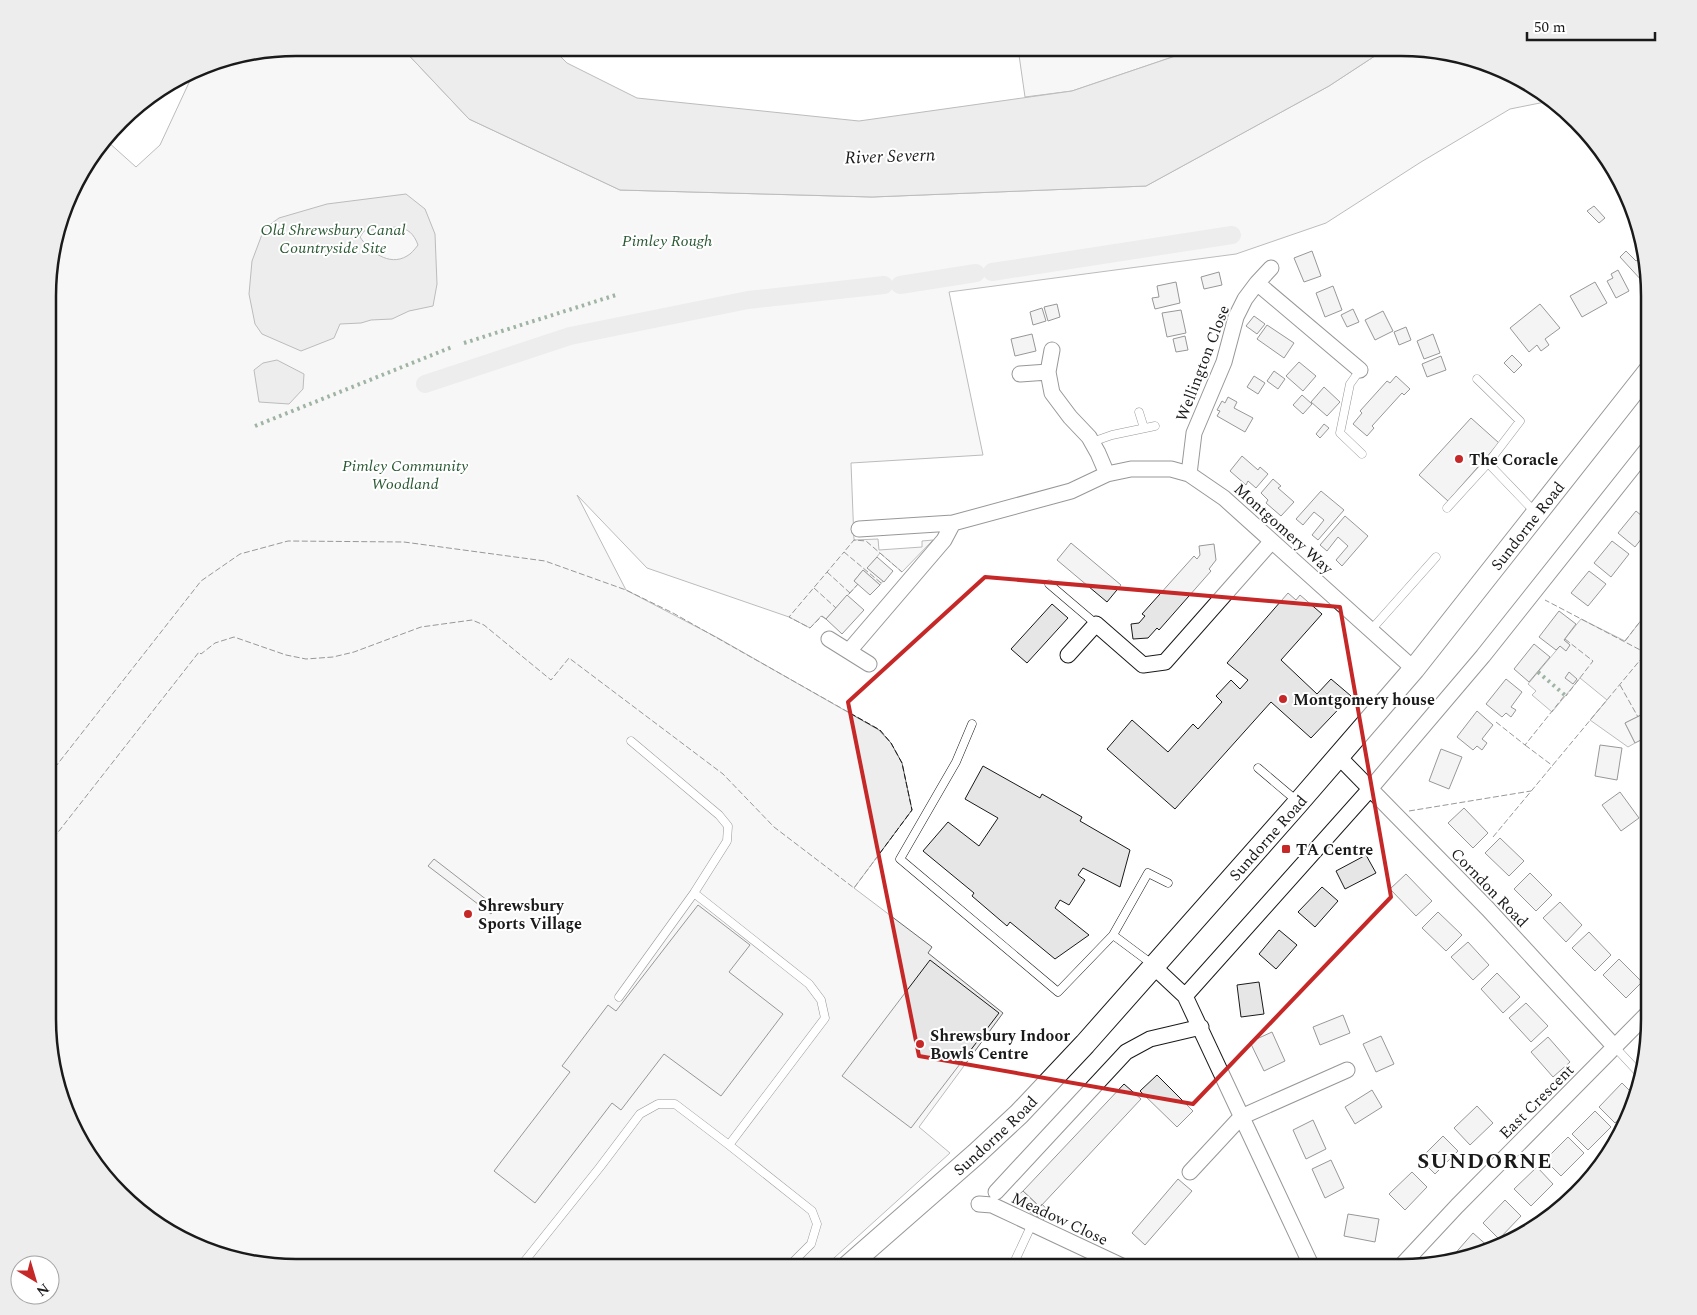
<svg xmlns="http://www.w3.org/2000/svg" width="1697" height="1315" font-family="Spectral,serif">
<rect width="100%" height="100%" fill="#fff"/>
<path fill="#ededed" stroke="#6a6a6a" d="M297,48h105l67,71 151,71 252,7 274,-11 183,-100 58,-38h29l80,19 54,34 -40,8 -89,53 -95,61 -90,31 -287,38 34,163 -132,8 3,77 24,-1 1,11 43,-3v-6l11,-1 -31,32 -22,-19 -12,15 15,13 -3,4 -17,-15 -9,11 4,3 -32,35 -5,-3 -11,12 -21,-11 -142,-49 -70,-73 49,95 92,48 161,92 12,13 11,20 10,47 -58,78 78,59 -4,6 75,60 -84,114 31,26 -126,114h-543l-79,-18 -70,-44 -59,-77 -25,-93 2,-771 31,-92 26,-31 29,26 24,-22 33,-71 23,-13z
M1018,48h181l-127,43 -47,6z
M1649,610v101l-24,12 10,20 -7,4 -38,-27 17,-20 -27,-22 -28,34 -20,-17 4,-4 -8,-7 32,-38 6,4 4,-5 -6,-5 17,-21 44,22z"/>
<path fill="#d7d7d7" stroke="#6a6a6a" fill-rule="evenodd" d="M402,48h150l15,15 70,35 222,23 213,-30 127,-43h188l-58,38 -183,100 -274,11 -252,-7 -151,-71z
M406,194l19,15 10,25 2,50 -4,22 -24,5 -17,8 -21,1 -10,3 -21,1 -6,14 -33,13 -39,-17 -7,-10 -6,-30 3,-33 12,-32 15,-11 48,-14zM396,227c12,1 18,7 22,18 -3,4 -7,9 -11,11 -18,11 -38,-5 -47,-19l4,-6z
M277,360l27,14 -1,15 -14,15 -30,-2 -5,-32 9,-7z"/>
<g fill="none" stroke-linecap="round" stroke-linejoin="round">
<path stroke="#d7d7d7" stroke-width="18" d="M992,272l240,-37
M900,285l76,-12
M425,384l145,-48 178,-36 136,-15"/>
</g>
<path fill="#e6e6e6" stroke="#1a1a1a" d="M1594,206l11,12 -6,5 -12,-12z
M1312,251l9,25 -17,6 -10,-24z
M1626,251l10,10 4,-3 5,5 2,15 -4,4 -23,-25z
M1618,270l11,21 -13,7 -9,-17 6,-3 -2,-4z
M1219,272l3,13 -18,4 -3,-12z
M1176,282l4,21 -25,6 -3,-11 7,-1 -2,-11z
M1595,282l12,21 -25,14 -12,-21z
M1333,286l9,24 -17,7 -9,-24z
M1057,304l3,13 -12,4 -4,-14z
M1540,304l20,24 -15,11 4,6 -8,6 -4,-6 -8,7 -19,-24z
M1042,308l4,13 -13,4 -3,-13z
M1353,309l6,13 -12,5 -6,-12z
M1181,310l5,23 -19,4 -5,-24z
M1383,311l10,20 -18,9 -10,-20z
M1254,316l11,8 -8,10 -11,-8z
M1267,325l27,18 -10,15 -27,-19z
M1406,327l5,13 -12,5 -5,-13z
M1032,334l4,17 -21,5 -4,-17z
M1433,334l7,19 -16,6 -7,-18z
M1185,336l3,14 -12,2 -3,-13z
M1512,355l10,10 -8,8 -10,-10z
M1441,356l5,14 -19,7 -5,-13z
M1299,362l17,14 -13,15 -17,-15z
M1274,371l11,8 -7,10 -11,-8z
M1254,376l11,7 -7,11 -11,-7z
M1396,376l14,13 -6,6 -2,-2 -30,33 2,2 -7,8 -14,-12 9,-11 -2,-2 27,-30 3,2z
M1324,387l16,15 -13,14 -16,-14z
M1302,395l10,9 -9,10 -10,-9z
M1228,397l9,5 -3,6 19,10 -8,14 -28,-16 3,-5 -3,-1 5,-9 3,2z
M1471,418l28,25 -51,58 -29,-26z
M1324,424l5,4 -9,10 -4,-4z
M1242,456l16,14 2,-3 8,7 -12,14 -8,-7 -2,4 -16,-14z
M1273,479l8,7 -3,2 16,14 -13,14 -15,-13 2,-3 -7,-7z
M1321,491l23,19 -26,30 -6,-5 12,-15 -10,-8 -11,13 -7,-6z
M1649,495v17l-8,-7z
M1636,511l13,11v7l-14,18 -17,-14z
M1345,516l23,20 -26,30 -6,-6 12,-14 -10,-9 -11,14 -7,-6z
M1612,541l17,13 -18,23 -17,-14z
M1071,543l50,42 -14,17 -50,-42z
M1214,544l2,16 -7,9 2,2 -52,59 -2,-2 -9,10 -15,1 -2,-15 8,-1 6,-7 -3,-2 52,-58 3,3 3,-4 -1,-9z
M877,557l16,14 -9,11 -17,-14z
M863,570l17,15 -10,10 -16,-14z
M1589,571l17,13 -18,22 -17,-13z
M1288,593l8,7 4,-5 22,19 -41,46 36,34 14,-15 20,17 -40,42 -40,-36 -96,107 -68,-60 25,-29 36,32 25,-28 5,5 24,-27 -6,-6 15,-16 9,9 8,-9 -21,-17z
M847,595l17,15 -22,24 -16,-15z
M1052,604l16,14 -41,45 -16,-14z
M1559,611l17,13 -12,16 6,5 -4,6 -6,-5 -4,4 -17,-13z
M1534,644l16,13 -21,25 -15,-13z
M1569,672l8,7 -4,5 -8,-6z
M1506,679l16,13 -11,15 5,3 -5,7 -5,-4 -4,4 -16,-13z
M1477,711l16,14 -11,14 5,4 -5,7 -5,-4 -4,4 -16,-13z
M1649,711v25l-14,7 -10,-20z
M1600,745l22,3 -5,32 -22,-4z
M1441,749l21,8 -13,32 -20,-8z
M983,766l57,32 2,-4 40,23 -2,4 50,29 -10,37 -37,-19 -5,7 7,5 -16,25 -9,-5 -5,8 34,27 -34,24 -45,-37 -3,4 -35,-30 2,-3 -51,-42 25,-29 31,24 19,-28 -33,-19z
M1620,792l19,26 -18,13 -19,-26z
M1464,808l24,25 -15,15 -25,-25z
M1500,838l24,23 -15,15 -24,-23z
M1366,855l10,18 -31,16 -9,-18z
M434,859l62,48 -5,7 -63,-48z
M1530,873l22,22 -16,16 -22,-22z
M1406,874l26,27 -16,15 -26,-27z
M1322,887l16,14 -23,26 -17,-15z
M1560,902l22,23 -16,17 -23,-24z
M698,905l52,40 -21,27 54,42 -62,82 -57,-42 -43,56 -9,-7 -77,100 -41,-32 76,-99 -8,-6 46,-61 8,6z
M1438,912l24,23 -16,16 -24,-23z
M1279,930l18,15 -21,24 -17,-15z
M1589,932l22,23 -16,16 -23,-23z
M1468,942l21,23 -16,15 -22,-23z
M1619,959l23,23 -16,16 -23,-23z
M930,960l69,53 -88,115 -69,-52z
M1497,973l23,24 -17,16 -22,-24z
M1259,982l5,32 -23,3 -4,-32z
M1526,1003l22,23 -17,16 -22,-24z
M1343,1015l7,18 -30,12 -7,-18z
M1272,1032l13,29 -21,10 -14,-29z
M1381,1036l13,28 -18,8 -13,-28z
M1548,1037l22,25 -17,15 -22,-25z
M1157,1075l36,36 -16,16 -37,-36z
M1622,1083l13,13 -3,9 -17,18 -16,-16z
M1124,1084l17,15 -101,108 -17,-16z
M1372,1090l10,17 -27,17 -10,-17z
M1477,1106l16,17 -23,22 -16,-17z
M1595,1111l16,16 -23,23 -16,-16z
M1313,1120l13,29 -20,10 -13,-29z
M1443,1136l15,15 -23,23 -15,-15z
M1568,1137l16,16 -23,23 -16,-16z
M1331,1160l13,28 -19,10 -13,-29z
M1537,1167l16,17 -22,22 -17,-17z
M1412,1172l15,15 -22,23 -16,-16z
M1178,1179l14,12 -47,54 -13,-12z
M1023,1191l17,16 2,-3 8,9 -8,8 -5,-5 -1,2 -21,-20z
M1505,1200l16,16 -22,23 -16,-16z
M1348,1214l31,5 -4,23 -31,-6z
M1473,1233l17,15 -2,2 -36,7z"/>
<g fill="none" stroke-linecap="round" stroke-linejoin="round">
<defs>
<path id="service" d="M1360,370l-10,14 -10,49 22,21
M1139,412l5,16
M1092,442l20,-7 43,-9
M1488,463l47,49
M1447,508l41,-45 32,-42 -43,-42
M1049,584l47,40
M1371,630l65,-73
M972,724l-16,38 -56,97 158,133 55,-57 39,29
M1258,768l39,33
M694,893l115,91 12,16 4,18 -96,127
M1113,935l35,-62 20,10
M619,997l75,-104 33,-52 1,-15 -9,-11 -88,-74
M1614,1046l26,28
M520,1267l80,-100 40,-53 18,-10h17l54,41 83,66 5,13 -6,20 -23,23
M1012,1267l20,-43"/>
<path id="minor" d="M1257,283l14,-15
M1048,372l4,-22
M1020,374l28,-2 4,21 18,24 19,20 9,16 9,21
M1189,474l5,-41 30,-71 12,-45 9,-18 12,-16 103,87
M859,529l94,-6 118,-32 36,-17 24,-5h40l18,5 35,24 190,171
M829,639l40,25
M849,651l95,-111 9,-17
M1068,655l28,-31 47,41 22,-3 107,-121
M1338,756l150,153 126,137
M1153,966l32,30 127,271
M1185,996l185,-207 113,-133 166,-209
M1190,1172l51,-55 106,-47
M996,1192l130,-140 24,-13 51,-12
M979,1204l13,1 132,62
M1400,1267l57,-61 192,-194"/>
<g id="secondary">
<path id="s1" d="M847,1267l129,-113 43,-40 66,-70 214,-242 115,-133 235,-298"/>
</g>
</defs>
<use href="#service" stroke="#1a1a1a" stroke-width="9"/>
<use href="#minor" stroke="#1a1a1a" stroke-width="17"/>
<use href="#secondary" stroke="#1a1a1a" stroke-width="23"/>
<use href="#service" stroke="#fff" stroke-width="8"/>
<use href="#minor" stroke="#fff" stroke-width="15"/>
<use href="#secondary" stroke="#fff" stroke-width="21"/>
<path stroke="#2b5a34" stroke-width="4" stroke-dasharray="2.5 4" stroke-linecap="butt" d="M464,343l152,-48
M255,426l197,-79
M1538,672l28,24"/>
<path stroke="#1a1a1a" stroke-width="1" stroke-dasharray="6 2.5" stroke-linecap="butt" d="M827,572l23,21
M881,583l-37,-31 10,-12 12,1 36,31
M814,588l22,20
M849,594l9,-10
M826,619l-4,-3 -12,12 -21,-11 55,-65
M1565,639l28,22 -27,35
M1625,641l24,-31
M1643,651l6,-7
M1620,685l18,32
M1496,722l29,23 40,-50
M1525,745l28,21
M1409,811l122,-20
M1493,837l153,-184 -101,-53
M48,845l151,-193 2,2 14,-11 19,-6 52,18 20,4 27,-2 21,-5 67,-25 51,-7 12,5 67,55 18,-22 154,116 51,53 80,61 58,-78 -10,-47 -11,-20 -11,-13 -207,-117 -47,-23 -81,-29 -141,-19 -116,-1 -48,13 -39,27 -152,194"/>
</g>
<path d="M0 0H1697V1315H0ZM985,577l355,30 51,290 -198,207 -274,-48 -71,-354z" fill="#fff" fill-opacity=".55" fill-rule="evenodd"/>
<path fill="none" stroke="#c62828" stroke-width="4" stroke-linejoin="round" d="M985,577l355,30 51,290 -198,207 -274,-48 -71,-354z"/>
<g fill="#c62828" stroke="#fff" stroke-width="2">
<circle cx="1459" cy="459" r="5"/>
<circle cx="1283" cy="699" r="5"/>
<rect x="1281" y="844" width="10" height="10" rx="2.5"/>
<circle cx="468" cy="914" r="5"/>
<circle cx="920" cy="1044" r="5"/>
</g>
<g text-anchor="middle" stroke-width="4" stroke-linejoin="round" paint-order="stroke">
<g font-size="16" font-style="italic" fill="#2b5a34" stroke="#fff">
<text x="333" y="235">Old Shrewsbury Canal<tspan x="333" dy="18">Countryside Site</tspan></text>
<text x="667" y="246">Pimley Rough</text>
<text x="405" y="471">Pimley Community<tspan x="405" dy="18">Woodland</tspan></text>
</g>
<g font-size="16" fill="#1a1a1a" stroke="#fff">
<text transform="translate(1202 363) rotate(-69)" y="6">Wellington Close</text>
<text dy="6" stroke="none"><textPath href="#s1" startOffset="1008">Sundorne Road</textPath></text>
<text transform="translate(1284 528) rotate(42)" y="6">Montgomery Way</text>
<text dy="6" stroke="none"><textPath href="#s1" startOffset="602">Sundorne Road</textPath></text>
<text transform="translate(1490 887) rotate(46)" y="6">Corndon Road</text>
<text transform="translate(1536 1101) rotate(-45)" y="6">East Crescent</text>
<text dy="6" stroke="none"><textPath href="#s1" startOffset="198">Sundorne Road</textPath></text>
<text transform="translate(1060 1218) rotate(25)" y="6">Meadow Close</text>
</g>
<g font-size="16" font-weight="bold" fill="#1a1a1a" stroke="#fff" text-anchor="start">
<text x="1469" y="465">The Coracle</text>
<text x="1293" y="705">Montgomery house</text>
<text x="1296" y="855">TA Centre</text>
<text x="478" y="911">Shrewsbury<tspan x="478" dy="18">Sports Village</tspan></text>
<text x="930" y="1041">Shrewsbury Indoor<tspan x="930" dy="18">Bowls Centre</tspan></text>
</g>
<g font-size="18" font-style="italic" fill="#1a1a1a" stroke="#fff">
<text transform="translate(890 156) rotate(-2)" y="6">River Severn</text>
</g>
<g font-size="21" font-weight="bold" letter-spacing="1" fill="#1a1a1a" stroke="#fff">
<text x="1485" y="1168">SUNDORNE</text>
</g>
</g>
<path d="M0 0H1697V1315H0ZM296 56H1401A240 240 0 0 1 1641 296V1019A240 240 0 0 1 1401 1259H296A240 240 0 0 1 56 1019V296A240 240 0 0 1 296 56Z" fill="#ededed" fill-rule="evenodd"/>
<path fill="none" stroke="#1a1a1a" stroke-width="2.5" d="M296 56H1401A240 240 0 0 1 1641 296V1019A240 240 0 0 1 1401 1259H296A240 240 0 0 1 56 1019V296A240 240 0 0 1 296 56Z"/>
<g transform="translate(35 1280) rotate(142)"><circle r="24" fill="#ffffff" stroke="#a3a3a3"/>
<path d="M0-4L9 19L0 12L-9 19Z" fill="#c62828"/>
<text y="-8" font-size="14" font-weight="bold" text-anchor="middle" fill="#1a1a1a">N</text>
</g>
<path d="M1527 32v8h128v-8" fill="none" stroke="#1a1a1a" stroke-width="2.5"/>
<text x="1534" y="32" font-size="15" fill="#1a1a1a" stroke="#ffffff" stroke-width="4" paint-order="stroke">50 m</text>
</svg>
